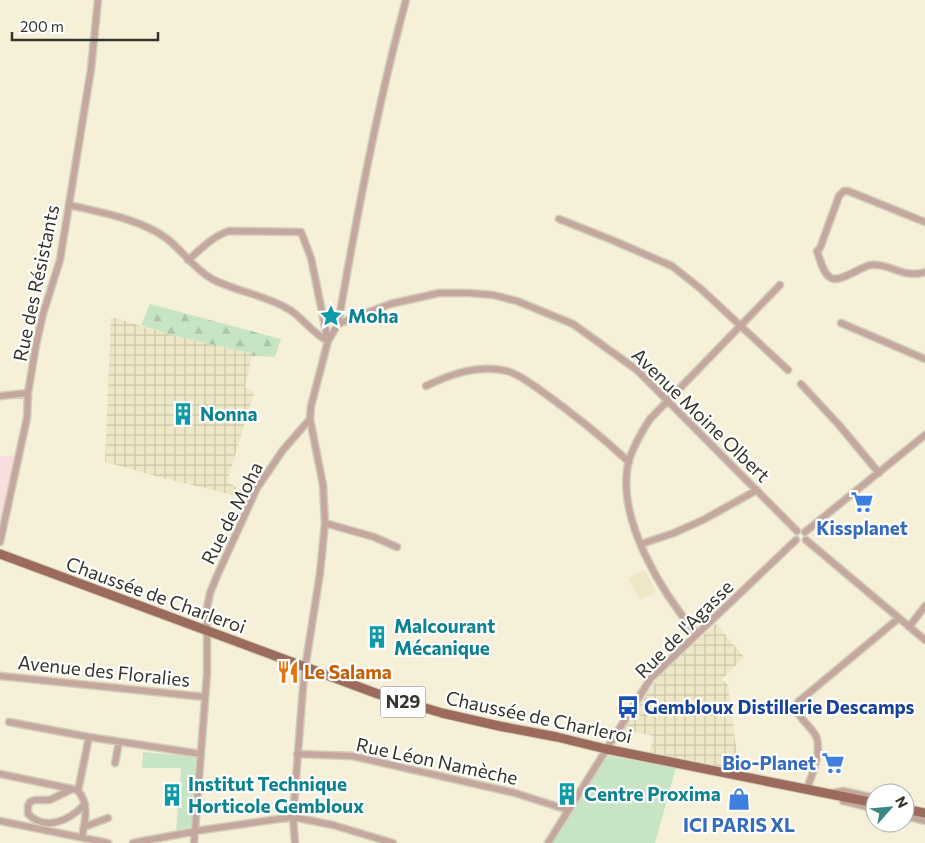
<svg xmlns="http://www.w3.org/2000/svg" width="925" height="843" font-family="Commissioner,sans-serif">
<defs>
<pattern id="industrial-grid" width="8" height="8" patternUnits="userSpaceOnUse" patternTransform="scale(1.25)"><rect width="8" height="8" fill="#ede7c6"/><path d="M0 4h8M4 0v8" fill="none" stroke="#ccc7aa"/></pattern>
<pattern id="forest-firs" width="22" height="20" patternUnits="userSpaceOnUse" patternTransform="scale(1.25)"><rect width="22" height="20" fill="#c7e5c4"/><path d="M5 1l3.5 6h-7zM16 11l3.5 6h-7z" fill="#acc5a9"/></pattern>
</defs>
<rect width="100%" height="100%" fill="#f5f0d7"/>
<path fill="#f9dedf" d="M0,456h16l-16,76z"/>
<path fill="url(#industrial-grid)" d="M111,317l60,18 78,18 3,3 -7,31 9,5 -27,90 14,8 -4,6 -74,-18 -58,-16z
M716,624l28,33 -22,22 6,6 11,85 -89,-18 3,-16 -30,-7 37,-54z"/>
<path fill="#ede7c6" d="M644,570l12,21 -5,3v1l-11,5 -12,-22z"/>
<path fill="url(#forest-firs)" d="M150,304l131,35 -6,18 -23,-1 -3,-3 -78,-18 -30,-10z"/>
<path fill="#c7e5c4" d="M143,752l53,5 -4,67 -4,4 -12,3 5,-63h-39z
M605,755l71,13 -21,75h-105z"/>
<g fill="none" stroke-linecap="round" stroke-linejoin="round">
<defs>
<path id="minor" d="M69,205c30,7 71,14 97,33 16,12 28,31 46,41 25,13 54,16 78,31 14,9 22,23 38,31
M559,219l53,21 60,26 29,23 87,81
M925,222l-77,-31h-4l-5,5 -19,52 -3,3c3,8 6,23 14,27 10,5 30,-12 40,-13 19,-2 32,14 54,7
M188,260c13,-11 25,-24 41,-29l72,1 10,26 17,83 -17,65 -1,13 13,66 2,38 -5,50 -16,102 -11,142 2,26
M841,323l84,36
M338,324c19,-109 39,-217 68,-324
M328,341l10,-17 52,-20 49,-11h30l24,2 24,6 56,23 64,46 160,161
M801,384l38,41 40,48
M426,386c25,-12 52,-22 81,-15 12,3 23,12 33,19 31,22 61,46 89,72
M0,396l28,-3
M325,523l49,14 23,10
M805,532l120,-97
M806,540l119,100
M0,542l27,-124 1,-25 8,-48 7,-31 17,-54 31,-191 7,-69
M641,544l33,-11 29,-13 54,-30
M909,627l16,-21
M697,634c-36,-42 -80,-114 -69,-170 4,-16 13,-31 22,-45l130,-134
M0,676l205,21
M9,722l80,15 112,17
M297,754l55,2 163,37 53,17
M115,763l4,-21
M0,774l77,16c13,13 8,31 5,47
M72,789l-22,11h-15l-5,2 -2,4v8c18,18 42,6 57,-10
M807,789c5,-15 14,-35 10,-50 -3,-13 -25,-22 -19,-37l101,-84
M78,791l11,-54
M832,793l11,-2 32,7
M843,801l32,8
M905,816l20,5
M0,821l108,22
M84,827l24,-9
M133,843l69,-13 91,-13 40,8 60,18
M194,843l13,-169v-66l3,-15 7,-17 40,-88 26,-38 27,-31
M548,843l103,-165 145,-138"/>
<path id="major" d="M0,554l378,140 64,19 57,13 58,11 49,12 269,54
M905,809l20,4"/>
</defs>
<use href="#minor" stroke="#d3ceb8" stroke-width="9"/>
<use href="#major" stroke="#d3ceb8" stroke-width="11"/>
<use href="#minor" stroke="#c4a8a0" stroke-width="6"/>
<use href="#major" stroke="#9c6b5e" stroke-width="9"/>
</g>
<defs>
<symbol id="sight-bare" viewBox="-9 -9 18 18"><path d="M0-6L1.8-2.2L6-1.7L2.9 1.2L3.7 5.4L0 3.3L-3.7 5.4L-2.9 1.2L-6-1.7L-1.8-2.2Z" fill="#0f9aa8" stroke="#fff" stroke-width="2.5" paint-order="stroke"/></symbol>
<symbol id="building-bare" viewBox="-9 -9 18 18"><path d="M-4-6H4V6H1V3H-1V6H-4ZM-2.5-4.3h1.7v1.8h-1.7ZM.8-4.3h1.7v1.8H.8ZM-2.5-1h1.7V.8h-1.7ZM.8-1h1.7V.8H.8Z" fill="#0f9aa8" stroke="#fff" stroke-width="2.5" paint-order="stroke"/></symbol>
<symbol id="supermarket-bare" viewBox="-9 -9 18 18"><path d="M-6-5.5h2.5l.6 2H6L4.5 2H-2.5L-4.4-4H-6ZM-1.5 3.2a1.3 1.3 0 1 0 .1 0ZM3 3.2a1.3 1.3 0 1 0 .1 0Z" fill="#3f7fe0" stroke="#fff" stroke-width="2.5" paint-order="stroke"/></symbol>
<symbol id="restaurant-bare" viewBox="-9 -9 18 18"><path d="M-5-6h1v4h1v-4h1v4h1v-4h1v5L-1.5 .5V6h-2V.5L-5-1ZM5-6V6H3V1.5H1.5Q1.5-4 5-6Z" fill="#e8710a" stroke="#fff" stroke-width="2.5" paint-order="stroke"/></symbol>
<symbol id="bus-bare" viewBox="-9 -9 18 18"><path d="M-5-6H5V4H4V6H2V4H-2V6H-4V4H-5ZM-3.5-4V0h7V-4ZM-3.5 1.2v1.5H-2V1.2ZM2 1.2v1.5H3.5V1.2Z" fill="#1a4fb4" stroke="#fff" stroke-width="2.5" paint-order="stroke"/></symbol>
<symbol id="shop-bare" viewBox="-9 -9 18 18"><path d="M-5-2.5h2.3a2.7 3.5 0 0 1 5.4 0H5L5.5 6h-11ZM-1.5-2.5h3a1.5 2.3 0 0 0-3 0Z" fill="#3f7fe0" stroke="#fff" stroke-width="2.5" paint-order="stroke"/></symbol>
</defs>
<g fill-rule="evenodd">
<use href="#sight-bare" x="315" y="300" width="32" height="32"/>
<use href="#building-bare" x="167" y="398" width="32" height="32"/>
<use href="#supermarket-bare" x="846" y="486" width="32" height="32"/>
<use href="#building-bare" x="361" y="621" width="32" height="32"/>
<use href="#restaurant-bare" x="272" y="656" width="32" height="32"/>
<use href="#bus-bare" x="612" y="691" width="32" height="32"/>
<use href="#supermarket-bare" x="817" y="747" width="32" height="32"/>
<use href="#building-bare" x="551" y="778" width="32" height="32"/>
<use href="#building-bare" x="156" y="779" width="32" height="32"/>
<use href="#shop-bare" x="723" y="783" width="32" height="32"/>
</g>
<g text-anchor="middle" stroke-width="4.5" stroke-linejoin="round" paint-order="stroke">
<rect fill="#fff" stroke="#72726b" stroke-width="1" x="380.5" y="686.5" width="45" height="31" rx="4"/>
<g font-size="18" font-weight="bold" fill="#36352b">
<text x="403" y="708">N29</text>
</g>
<g font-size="19" fill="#36352b" stroke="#fff">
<text transform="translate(36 283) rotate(-78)" y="7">Rue des Résistants</text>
<text transform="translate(701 415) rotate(44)" y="7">Avenue Moine Olbert</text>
<text transform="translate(232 513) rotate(-63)" y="7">Rue de Moha</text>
<text transform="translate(156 595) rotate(20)" y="7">Chaussée de Charleroi</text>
<text transform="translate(684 629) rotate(-45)" y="7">Rue de l'Agasse</text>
<text transform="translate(104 671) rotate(6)" y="7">Avenue des Floralies</text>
<text transform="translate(539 717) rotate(12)" y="7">Chaussée de Charleroi</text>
<text transform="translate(437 761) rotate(12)" y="7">Rue Léon Namèche</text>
</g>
<g font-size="19" font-weight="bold" fill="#0d838f" stroke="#fff" text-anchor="start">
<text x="348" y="323">Moha</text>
<text x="200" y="421">Nonna</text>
<text x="394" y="633">Malcourant<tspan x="394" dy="22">Mécanique</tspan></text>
<text x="188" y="791">Institut Technique<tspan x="188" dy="22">Horticole Gembloux</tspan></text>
<text x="584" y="801">Centre Proxima</text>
</g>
<g font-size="19" font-weight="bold" fill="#366cbe" stroke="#fff">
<text x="862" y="535">Kissplanet</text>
<text x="816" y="770" text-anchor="end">Bio-Planet</text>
<text x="739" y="832">ICI PARIS XL</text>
</g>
<g font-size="19" font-weight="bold" fill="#c56008" stroke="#fff" text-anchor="start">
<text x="304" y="679">Le Salama</text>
</g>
<g font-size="19" font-weight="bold" fill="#164399" stroke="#fff" text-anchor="start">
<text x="644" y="714">Gembloux Distillerie Descamps</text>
</g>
</g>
<g transform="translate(890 808) rotate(63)"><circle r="24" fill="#ffffff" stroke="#afaeaa"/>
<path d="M0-4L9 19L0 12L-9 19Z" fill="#3d8585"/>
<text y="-8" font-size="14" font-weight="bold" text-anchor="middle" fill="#36352b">N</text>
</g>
<path d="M12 32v8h146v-8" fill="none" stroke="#36352b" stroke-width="2.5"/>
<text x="20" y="32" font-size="15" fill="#36352b" stroke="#ffffff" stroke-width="4" paint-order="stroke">200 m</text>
</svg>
